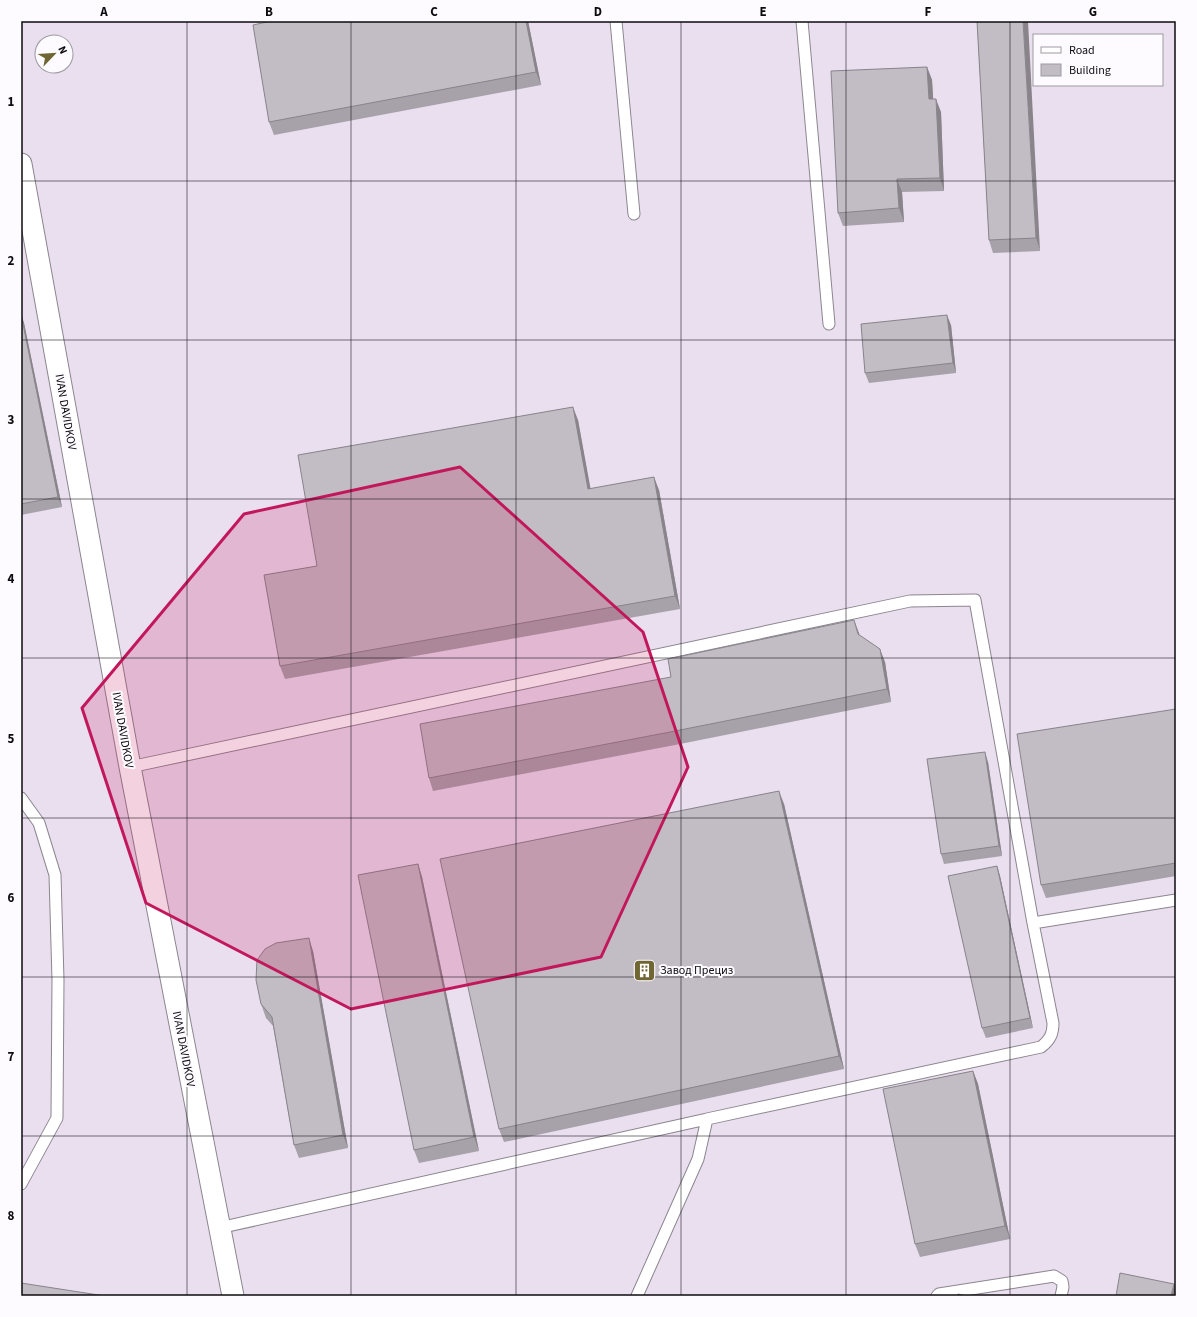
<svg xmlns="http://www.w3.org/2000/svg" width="1197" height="1317" font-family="'Source Sans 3',sans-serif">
<rect width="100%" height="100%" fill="#f2ecf5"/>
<path fill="#e9dfef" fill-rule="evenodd" d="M21,21h1155v1275h-1155zM1034,35h128v50h-128zM42,42h24v24h-24z"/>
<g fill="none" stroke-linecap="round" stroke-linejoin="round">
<defs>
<path id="service" d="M616,21l18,193
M802,21l27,303
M130,767l780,-166 65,-1 58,323 20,100c0,11 -3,17 -12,24l-334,72
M21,798l18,25 16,52 3,105 -1,138 -36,66
M1033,923l143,-23
M219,1228l488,-109 -9,40 -61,137
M937,1296l2,-2 115,-18 8,5 1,6 -2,9"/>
<path id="minor" d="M21,164l109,603 103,529"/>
</defs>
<use href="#service" stroke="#8c868f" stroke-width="13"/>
<use href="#minor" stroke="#8c868f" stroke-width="23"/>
<use href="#service" stroke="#fff" stroke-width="11"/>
<use href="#minor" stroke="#fff" stroke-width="21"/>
</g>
<path fill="#a7a2a9" d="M528,21l13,64 -267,50 -5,-13z
M977,21l63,230 -47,2 -4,-13z
M927,67l5,13 1,19 8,13 3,79 -42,1 2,30 -61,4 -5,-13z
M21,314l3,9 38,184 -41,8z
M951,325l5,48 -87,10 -4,-10z
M578,420l12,69 69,1 21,119 -395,70 -5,-13 37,-100z
M859,635l26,27 6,40 -216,43 -242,46 -4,-13 242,-101z
M1176,709v167l-130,22 -5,-13z
M988,762l14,94 -58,8 -3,-10z
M784,804l60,265 -340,73 -5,-13z
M418,864l4,13 57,274 -60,12 -5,-13z
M997,866l3,10 33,152 -47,10 -4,-10z
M313,951l35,197 -49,10 -5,-13 -21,-119 -7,-8 -5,-14z
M973,1071l5,13 32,155 -90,18 -5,-13z"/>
<path fill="#88848a" d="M526,21h2l13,64 -5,-13z
M1023,21h5l12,230 -4,-13z
M927,67l5,13 2,32 -5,-13z
M936,99l5,13 3,79 -4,-13z
M897,179l5,13 2,30 -5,-14z
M21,314l3,9 38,184 -4,-10z
M947,315l4,10 5,48 -3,-10z
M573,407l5,13 15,82 -5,-13z
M654,477l5,13 21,119 -5,-13z
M854,620l5,13 3,14 -4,-13z
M880,649l5,13 6,40 -4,-13z
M985,752l3,10 14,94 -3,-10z
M779,791l5,13 60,265 -5,-13z
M418,864l4,13 57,274 -5,-14z
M997,866l3,10 33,152 -3,-10z
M309,938l4,13 35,197 -5,-13z
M973,1071l5,13 32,155 -5,-13z
M1174,1284l2,6v6h-5z"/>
<path fill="#c2bcc5" stroke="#88848a" d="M271,21h255l10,51 -267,50 -16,-97z
M977,21h46l13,217 -47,2z
M927,67l2,32h7l4,79 -43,1 2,29 -61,5 -7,-142z
M21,314l37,183 -37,7z
M947,315l6,48 -88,10 -4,-49z
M573,407l15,82 66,-12 21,119 -395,70 -16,-91 53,-9 -19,-111z
M854,620l4,14 22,15 7,40 -217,43 -241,46 -9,-54 251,-47 -3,-18z
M1176,709v154l-135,22 -24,-151z
M985,752l14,94 -58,8 -14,-95z
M779,791l60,265 -340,73 -59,-270z
M418,864l56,273 -60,13 -56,-275z
M997,866l33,152 -48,10 -34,-152z
M309,938l34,197 -49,10 -22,-128 -11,-13 -5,-24 1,-20 8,-11 11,-6z
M973,1071l32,155 -90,18 -32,-155z
M1120,1273l54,11 -3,12h-55z
M21,1283l84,13h-84z
M958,1294l8,2h-9z"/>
<path fill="#c2185b" fill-opacity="0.2" stroke="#c2185b" stroke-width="3" stroke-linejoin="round" d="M460,467l183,165 45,135 -87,190 -250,52 -205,-106 -64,-195 162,-194z"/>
<path fill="none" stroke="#0d0b0e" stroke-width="1" stroke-opacity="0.55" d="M187,21v1275M351,21v1275M516,21v1275M681,21v1275M846,21v1275M1010,21v1275M21,181h1155M21,340h1155M21,499h1155M21,658h1155M21,818h1155M21,977h1155M21,1136h1155"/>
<defs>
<symbol id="building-square" viewBox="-11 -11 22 22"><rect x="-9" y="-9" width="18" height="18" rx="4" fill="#6f6633" stroke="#fdfbff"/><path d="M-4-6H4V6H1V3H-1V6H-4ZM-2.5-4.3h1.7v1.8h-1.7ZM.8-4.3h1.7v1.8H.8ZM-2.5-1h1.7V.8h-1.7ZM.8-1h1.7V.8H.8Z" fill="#fff"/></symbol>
</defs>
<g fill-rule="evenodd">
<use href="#building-square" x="632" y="958" width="25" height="25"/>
</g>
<g text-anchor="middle" stroke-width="4" stroke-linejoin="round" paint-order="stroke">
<g font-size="12" fill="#0d0b0e" stroke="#fdfbff">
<text transform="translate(66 412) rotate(80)" y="4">IVAN DAVIDKOV</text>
<text transform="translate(123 730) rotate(80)" y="4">IVAN DAVIDKOV</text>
<text transform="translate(184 1049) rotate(79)" y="4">IVAN DAVIDKOV</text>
</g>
<g font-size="12" fill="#0d0b0e" stroke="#fdfbff" text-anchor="start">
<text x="660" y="974">Завод Прециз</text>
</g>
</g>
<rect width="1197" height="1317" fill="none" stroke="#fdfbff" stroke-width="44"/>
<rect x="1033" y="34" width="130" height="52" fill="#fdfbff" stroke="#9d9b9f"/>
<rect x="1041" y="47" width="20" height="6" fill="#ffffff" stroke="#9d9b9f"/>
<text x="1069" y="54" font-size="12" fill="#0d0b0e">Road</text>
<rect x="1041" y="64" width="20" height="12" fill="#c2bcc5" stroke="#9d9b9f"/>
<text x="1069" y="74" font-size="12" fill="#0d0b0e">Building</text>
<g transform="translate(54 54) rotate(65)"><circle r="19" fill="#fdfbff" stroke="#9d9b9f"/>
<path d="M0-3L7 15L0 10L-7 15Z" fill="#6f6633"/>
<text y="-6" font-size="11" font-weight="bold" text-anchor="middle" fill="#0d0b0e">N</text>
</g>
<rect x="22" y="22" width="1153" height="1273" fill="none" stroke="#0d0b0e" stroke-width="1.5"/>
<g font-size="13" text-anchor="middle" font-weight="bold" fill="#0d0b0e">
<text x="104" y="16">A</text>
<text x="269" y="16">B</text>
<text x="434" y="16">C</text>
<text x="598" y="16">D</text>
<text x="763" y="16">E</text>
<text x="928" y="16">F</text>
<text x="1093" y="16">G</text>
<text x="11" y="106">1</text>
<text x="11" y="265">2</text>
<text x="11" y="424">3</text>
<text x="11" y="583">4</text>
<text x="11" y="743">5</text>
<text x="11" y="902">6</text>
<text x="11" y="1061">7</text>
<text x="11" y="1220">8</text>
</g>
</svg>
